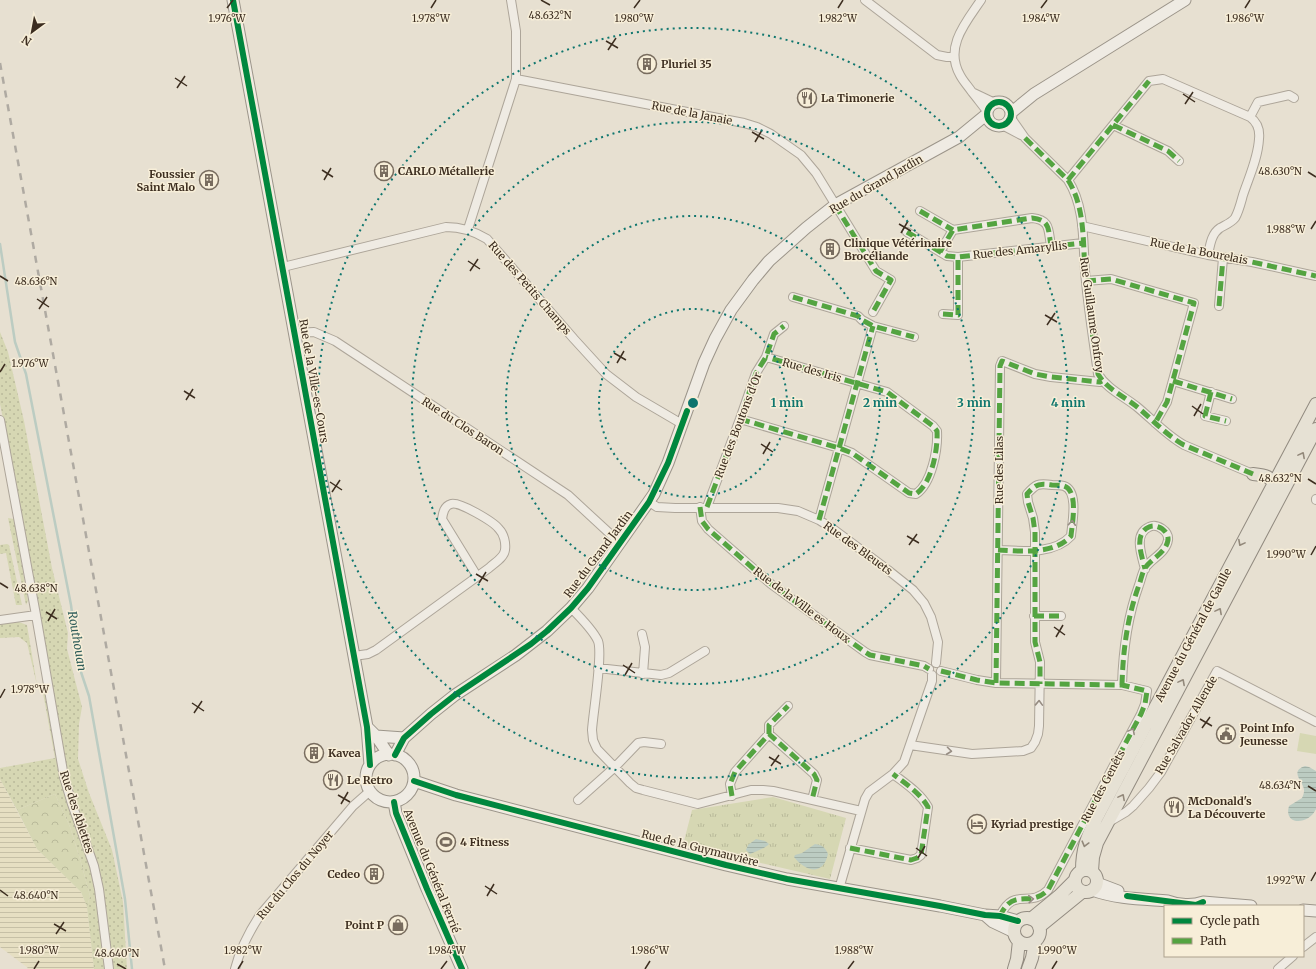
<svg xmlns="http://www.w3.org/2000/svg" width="1316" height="969" font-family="Merriweather,serif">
<defs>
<pattern id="farmland-rules" width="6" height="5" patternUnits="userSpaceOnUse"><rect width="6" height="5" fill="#e6dfc2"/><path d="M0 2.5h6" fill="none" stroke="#c6c0a6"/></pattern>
<pattern id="grass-dots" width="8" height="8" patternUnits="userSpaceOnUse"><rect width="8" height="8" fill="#d6d7b3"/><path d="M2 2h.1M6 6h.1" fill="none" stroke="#b9b99a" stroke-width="1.8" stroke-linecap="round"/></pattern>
<pattern id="forest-crowns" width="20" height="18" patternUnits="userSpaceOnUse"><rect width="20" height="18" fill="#d6d7b3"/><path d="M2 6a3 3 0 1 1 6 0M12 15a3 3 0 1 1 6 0" fill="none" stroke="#b9b99a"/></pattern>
<pattern id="park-tufts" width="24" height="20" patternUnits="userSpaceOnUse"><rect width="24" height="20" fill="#d6d7b3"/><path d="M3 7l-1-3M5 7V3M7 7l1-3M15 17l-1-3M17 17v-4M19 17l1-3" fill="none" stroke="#b9b99a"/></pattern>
<pattern id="water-rules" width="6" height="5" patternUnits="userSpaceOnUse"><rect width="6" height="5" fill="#bcccc2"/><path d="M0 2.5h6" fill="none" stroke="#a2b0a6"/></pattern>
</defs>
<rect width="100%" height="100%" fill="#e7e0d1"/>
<path fill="url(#farmland-rules)" d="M0,779l37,70 44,43 6,15 7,62h-67l1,-1 -28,-21z"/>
<path fill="url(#grass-dots)" d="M0,332l8,20 16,69 28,147 16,65 -1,16 15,58 -3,17 -1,35 11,34 23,57 11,52 4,67h-33l-7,-62 3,-11 -10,-37 -10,-32 -15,-33 -38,16 -17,-31v-11l55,-10 -12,-65h2l12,65 7,-1 -49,-279 -15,-74z
M8,518l6,1 14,82 -2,4z
M7,544l2,1 13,60h-6l-10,-52 -6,1v-9z
M16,621l11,4 10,60 -10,-42 -8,-6 -19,1v-15z"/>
<path fill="url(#forest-crowns)" d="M55,794l15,33 10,32 10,37 -3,11 -6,-15 -44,-43 -20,-39z"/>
<path fill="url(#park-tufts)" d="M773,797l73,21 -16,61 -147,-34 9,-35z"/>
<path fill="#d6d7b3" d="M1300,733l16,3v18l-19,-3z"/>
<path fill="url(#water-rules)" d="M1305,766l4,1 7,4v38c-7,16 -33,17 -27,-3l13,-8c1,-2 2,-5 2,-7 1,-9 -16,-19 1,-25z
M756,839l9,2 4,3c-3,4 -14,8 -19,10l-4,-4 2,-5z
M815,844c7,1 10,3 13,10 -5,22 -22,18 -34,3l1,-2 7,-2z"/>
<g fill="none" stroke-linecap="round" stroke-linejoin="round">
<path stroke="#bcccc2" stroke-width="2.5" d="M0,244l15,98 11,32 45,231 8,61 10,30 36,203 7,70"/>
<defs>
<path id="street" d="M865,0l72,55 10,2h7
M981,0c-15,22 -37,47 -21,75 3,6 8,11 12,17 5,6 10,13 15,19
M516,79l228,44 13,4 14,7 30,21 15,18 60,98 15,9 -18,32
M974,93l21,10
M1250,117l8,-15 31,-7 5,3
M1011,118l14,20 43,42c19,30 14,68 18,102 3,31 8,61 12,92 8,14 25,22 38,32 16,13 30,29 48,39l69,29
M1113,125l55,26 11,10
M1004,126l17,9
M1068,180l81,-99 14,-2 87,38c7,5 10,13 9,22 -1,19 -10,38 -16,56 -2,7 -4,16 -8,23 -4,5 -10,7 -15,10 -9,6 -10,18 -12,27
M920,211l33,19
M1082,226l126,29 44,7 64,14
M468,229l48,-150v-48l-5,-31
M907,232l40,24 11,1
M940,252l13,-22 79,-12c19,2 16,12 19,28
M283,267l163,-40c16,0 28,4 41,12l87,100 32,35 30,23 46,27
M1086,281l25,-2 83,24 -27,99 -12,21
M793,297l65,19 4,4 11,6 41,11
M1219,306l4,-48
M943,314l15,1v-58l125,-14
M295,333l19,-1 21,9 233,154 52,48
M1173,381l59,18
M1211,392l-6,24 21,5
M740,419l99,29 13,5 57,40 7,1c16,-11 22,-45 21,-63l-4,-5 -46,-34 -121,-35
M0,420l36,195 28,162 8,27 22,62 5,23 10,80
M1316,499v1
M649,502l8,5 18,1h103l20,3 21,9 14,9 55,41 25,20 11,13 7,14 7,25 -2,21
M700,507l2,14 6,8 63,55 94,68 5,3 54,11 5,3
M707,507l33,-88 16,-46 10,-16 8,-23 10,-8
M819,520l54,-194
M571,608c8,8 22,22 27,33 5,13 -5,73 -6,89l1,10 4,9 33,34 6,5 7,2 55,14 53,-14h12l10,1 88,20
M1034,616h27
M0,620l36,-5
M642,634l3,13 -2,27
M354,656l14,-2 8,-4 113,-82c5,-5 15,-10 16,-18 1,-7 -1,-16 -6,-21 -5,-7 -40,-28 -48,-25 -7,2 -8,9 -9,15l35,57
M598,668l63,7 8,-2 36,-22
M941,671l36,9 19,3 126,2 25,6 -2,13 -4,10 -93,176c-19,19 -34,-4 -48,26
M996,683l4,-317 2,-5 33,13 16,3 49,5 2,-1
M1122,685c1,-34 5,-67 17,-100 2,-5 3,-12 6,-17 7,-10 21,-15 23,-28 1,-9 -11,-17 -19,-13 -16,7 -7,29 -4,42
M769,734v-9l19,-19
M910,745l62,9 51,-3 8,-3 4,-6 3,-8 1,-8 1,-64 -5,-20v-110l-2,-14 -5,-16 -1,-8c9,-10 11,-11 25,-9 3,0 9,0 12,1 15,5 8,38 7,50 -17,19 -50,15 -73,14
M732,796l-2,-12 5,-12 34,-38 45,40 3,6 -5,20
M578,800l37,-33 23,-24 6,-1 17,2
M1109,822l17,-10 7,-6 16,-18 12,-16 56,-101 99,51
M850,848l61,12 6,-2 4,-3 7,-48c-8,-14 -22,-23 -35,-33
M839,889l26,-90 4,-7 24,-18 11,-12 28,-81v-6
M1303,947l13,-10
M235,969c5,-20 14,-37 25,-54l93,-109 17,-15
M1278,969l15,-13"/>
<path id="secondary" d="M233,0l121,656 13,71 3,38
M987 114a12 12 0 1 1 24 0a12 12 0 1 1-24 0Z
M1012,112l22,-18 151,-94
M367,727l9,9 13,19
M376,736l28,2
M366 778a24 24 0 1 1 48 0a24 24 0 1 1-48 0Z
M395,755l9,-17 27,-24 24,-19 61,-40 31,-24 24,-23 17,-20 66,-94 14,-31 36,-100 11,-24 16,-29 22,-30 16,-19 37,-33 29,-23 124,-68 28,-23
M414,781l42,14 270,70 61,14 153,27 45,9 15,1 18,5
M394,802l2,11 31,76 35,80
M1097,883l21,8
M1092,890c25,9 50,9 76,11 10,4 25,5 35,1l48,4
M1303,910l13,1
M985,915l8,7 21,10"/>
<path id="primary" d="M1253,474c11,1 21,2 21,15
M1075 881a11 11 0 1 1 22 0a11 11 0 1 1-22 0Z
M1082,870c0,-21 5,-33 14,-51l220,-415
M1092,871l1,-14 4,-14 219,-414
M1014 931a13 13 0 1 1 26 0a13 13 0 1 1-26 0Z
M1031,919l28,-23 15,-15
M1039,927l43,-35
M1014,969l3,-10 2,-18
M1028,969l4,-11 3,-16"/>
</defs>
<use href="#street" stroke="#ada599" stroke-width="10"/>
<use href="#secondary" stroke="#9c958a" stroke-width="13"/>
<use href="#primary" stroke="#928b80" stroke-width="14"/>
<use href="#street" stroke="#efebe3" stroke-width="8"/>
<use href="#secondary" stroke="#efebe3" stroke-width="11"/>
<use href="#primary" stroke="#e6e1d4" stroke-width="12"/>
<path stroke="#afaaa2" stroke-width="2.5" stroke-dasharray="7 7" stroke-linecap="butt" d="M0,63l165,906"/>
<path stroke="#54a441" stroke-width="5" stroke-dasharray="10 5" stroke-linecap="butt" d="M1113,125l55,26 11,10
M1025,138l43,42c19,30 14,68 18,102 3,31 8,61 12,92 8,14 25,22 38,32 16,13 30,29 48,39l69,29
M1068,180l81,-99
M835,205l41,66 15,9 -18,32
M920,211l33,19
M907,232l40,24 11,1
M940,252l13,-22 79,-12c19,2 16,12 19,28
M1208,255l44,7 64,14
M1086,281l25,-2 83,24 -27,99 -12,21
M793,297l65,19 4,4 11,6 41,11
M1219,306l4,-48
M943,314l15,1v-58l125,-14
M1173,381l59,18
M1211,392l-6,24 21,5
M740,419l99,29 13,5 57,40 7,1c16,-11 22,-45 21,-63l-4,-5 -46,-34 -121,-35
M700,507l2,14 6,8 63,55 94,68 5,3 54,11 5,3
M707,507l33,-88 16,-46 10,-16 8,-23 10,-8
M819,520l54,-194
M998,550c23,1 56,5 73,-14 1,-12 8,-45 -7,-50 -3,-1 -9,-1 -12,-1 -14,-2 -16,-1 -25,9l1,8 5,16 2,14v110l5,20v22
M1034,616h27
M941,671l36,9 19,3 126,2 25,6 -2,13 -4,10 -93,176c-19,19 -34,-4 -48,26
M996,683l4,-317 2,-5 33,13 16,3 49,5 2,-1
M1122,685c1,-34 5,-67 17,-100 2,-5 3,-12 6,-17 7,-10 21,-15 23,-28 1,-9 -11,-17 -19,-13 -16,7 -7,29 -4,42
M769,734v-9l19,-19
M732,796l-2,-12 5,-12 34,-38 45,40 3,6 -5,20
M850,848l61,12 6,-2 4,-3 7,-48c-8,-14 -22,-23 -35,-33"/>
<defs>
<path id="cycleway" d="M233,0l121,656 13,71 3,38
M987 114a12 12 0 1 1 24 0a12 12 0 1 1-24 0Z
M395,755l9,-17 27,-24 24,-19 76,-51 16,-13 24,-23 17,-20 61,-86 19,-39 19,-52
M414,781l42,14 270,70 61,14 153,27 45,9 15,1 18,5
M394,802l2,11 31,76 35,80
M1127,896l69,9 7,-3"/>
</defs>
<use href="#cycleway" stroke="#f7eed8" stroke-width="8"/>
<use href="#cycleway" stroke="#00873e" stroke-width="6"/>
</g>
<defs><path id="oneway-chevron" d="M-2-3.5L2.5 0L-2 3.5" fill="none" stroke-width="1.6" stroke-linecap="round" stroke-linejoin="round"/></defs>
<g stroke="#92887a">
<use href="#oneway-chevron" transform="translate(1302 455) rotate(-62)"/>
<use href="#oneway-chevron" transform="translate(1241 543) rotate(118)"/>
<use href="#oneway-chevron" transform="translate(1219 611) rotate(-62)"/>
<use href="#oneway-chevron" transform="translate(1182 682) rotate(-62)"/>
<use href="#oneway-chevron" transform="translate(1122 797) rotate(-62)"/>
<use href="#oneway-chevron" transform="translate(1085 844) rotate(105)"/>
</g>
<g stroke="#968c82">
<use href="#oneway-chevron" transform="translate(1072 523) rotate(-86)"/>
<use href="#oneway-chevron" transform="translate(1039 703) rotate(-88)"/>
<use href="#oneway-chevron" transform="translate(1132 731) rotate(-62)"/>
<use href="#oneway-chevron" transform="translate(949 751) rotate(7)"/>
<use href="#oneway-chevron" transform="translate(1031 899) rotate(-4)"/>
</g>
<path fill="none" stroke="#3d2e20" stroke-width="1.5" d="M541,0l9,5M227,8l6,-8M431,8l5,-8M634,8l6,-8M838,8l5,-8M1041,8l6,-8M1245,8l5,-8M606,41l12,7M608,50l8,-12M175,78l12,8M177,88l8,-12M1183,94l12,8M1185,104l8,-12M752,132l12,7M755,142l7,-12M322,170l11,7M1308,172l8,5M324,180l7,-12M899,224l12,7M1311,229l5,-8M901,233l7,-12M468,261l12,8M470,271l8,-12M0,276l8,5M37,299l12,8M39,309l8,-12M1045,315l12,7M1047,325l8,-12M614,353l12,7M617,363l7,-12M0,372l5,-8M184,391l11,7M186,400l7,-11M1192,406l11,8M1194,416l7,-12M761,444l12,8M763,454l7,-12M1308,479l8,5M330,482l12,8M332,492l8,-12M907,536l12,7M909,545l8,-11M1311,555l5,-9M476,574l12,7M0,583l8,5M479,583l7,-11M46,612l11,7M48,621l7,-12M1054,627l11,8M1056,637l7,-12M623,665l12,8M625,675l7,-12M0,698l5,-9M192,703l12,8M194,713l8,-12M1200,719l12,7M1202,728l8,-11M769,757l12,7M771,766l8,-11M1308,786l8,5M338,795l12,7M341,804l7,-12M916,848l11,8M918,858l7,-12M1311,881l5,-9M485,886l12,8M0,890l8,6M487,896l7,-12M54,924l12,7M56,934l8,-12M117,964l9,5M34,969l5,-8M238,969l5,-8M441,969l6,-8M645,969l5,-8M848,969l6,-8M1052,969l5,-8"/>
<g fill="none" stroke="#0f766e" stroke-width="2" stroke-dasharray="2 4">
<circle cx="693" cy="403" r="94"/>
<circle cx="693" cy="403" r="187"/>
<circle cx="693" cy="403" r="281"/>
<circle cx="693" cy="403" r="375"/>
</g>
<defs>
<symbol id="building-ring" viewBox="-11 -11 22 22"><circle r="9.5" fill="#f7eed8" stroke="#786c5e" stroke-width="1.5"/><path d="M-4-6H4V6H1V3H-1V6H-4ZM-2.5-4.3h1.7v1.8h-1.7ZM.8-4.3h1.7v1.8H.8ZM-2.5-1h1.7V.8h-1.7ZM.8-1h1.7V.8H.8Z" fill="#786c5e"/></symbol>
<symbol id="restaurant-ring" viewBox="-11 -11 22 22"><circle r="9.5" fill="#f7eed8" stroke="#786c5e" stroke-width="1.5"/><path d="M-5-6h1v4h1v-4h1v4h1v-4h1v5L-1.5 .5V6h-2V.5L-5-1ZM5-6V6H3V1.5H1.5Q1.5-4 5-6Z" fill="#786c5e"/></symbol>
<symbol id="civic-ring" viewBox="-11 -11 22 22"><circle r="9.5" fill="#f7eed8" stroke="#786c5e" stroke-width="1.5"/><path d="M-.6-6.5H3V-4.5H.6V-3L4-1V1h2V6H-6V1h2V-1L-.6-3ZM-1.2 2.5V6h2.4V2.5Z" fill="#786c5e"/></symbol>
<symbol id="hotel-ring" viewBox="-11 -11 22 22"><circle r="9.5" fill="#f7eed8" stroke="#786c5e" stroke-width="1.5"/><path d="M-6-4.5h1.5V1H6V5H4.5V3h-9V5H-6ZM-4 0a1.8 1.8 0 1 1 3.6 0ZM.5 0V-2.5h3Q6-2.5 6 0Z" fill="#786c5e"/></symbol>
<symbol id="stadium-ring" viewBox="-11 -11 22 22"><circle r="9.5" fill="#f7eed8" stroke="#786c5e" stroke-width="1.5"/><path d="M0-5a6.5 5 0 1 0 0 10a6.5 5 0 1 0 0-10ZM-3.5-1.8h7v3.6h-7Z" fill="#786c5e"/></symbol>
<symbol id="shop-ring" viewBox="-11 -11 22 22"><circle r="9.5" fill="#f7eed8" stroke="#786c5e" stroke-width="1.5"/><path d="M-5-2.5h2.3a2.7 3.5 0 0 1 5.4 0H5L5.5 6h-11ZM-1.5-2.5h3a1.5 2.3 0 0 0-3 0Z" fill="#786c5e"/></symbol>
</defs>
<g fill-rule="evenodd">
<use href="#building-ring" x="636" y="53" width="22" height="22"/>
<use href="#restaurant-ring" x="796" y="87" width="22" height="22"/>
<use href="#building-ring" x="373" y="160" width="22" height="22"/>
<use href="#building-ring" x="198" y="169" width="22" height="22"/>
<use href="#building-ring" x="819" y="238" width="22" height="22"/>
<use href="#civic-ring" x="1215" y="723" width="22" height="22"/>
<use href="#building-ring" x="303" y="742" width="22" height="22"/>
<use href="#restaurant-ring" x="322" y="769" width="22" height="22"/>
<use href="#restaurant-ring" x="1163" y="796" width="22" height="22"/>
<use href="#hotel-ring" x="966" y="813" width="22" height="22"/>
<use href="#stadium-ring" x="435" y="831" width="22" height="22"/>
<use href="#building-ring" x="363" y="863" width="22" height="22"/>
<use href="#shop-ring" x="387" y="914" width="22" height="22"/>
</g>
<g text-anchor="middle" stroke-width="3" stroke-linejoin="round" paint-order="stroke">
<g font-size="11" font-weight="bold" fill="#3d2e20" stroke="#f7eed8" text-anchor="start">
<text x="661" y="68">Pluriel 35</text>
<text x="821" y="102">La Timonerie</text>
<text x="398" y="175">CARLO Métallerie</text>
<text x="195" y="178" text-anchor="end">Foussier<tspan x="195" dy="13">Saint Malo</tspan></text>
<text x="844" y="247">Clinique Vétérinaire<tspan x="844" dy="13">Brocéliande</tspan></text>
<text x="1240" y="732">Point Info<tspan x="1240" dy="13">Jeunesse</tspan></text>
<text x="328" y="757">Kavea</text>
<text x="347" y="784">Le Retro</text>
<text x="1188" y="805">McDonald's<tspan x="1188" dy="13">La Découverte</tspan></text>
<text x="991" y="828">Kyriad prestige</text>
<text x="460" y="846">4 Fitness</text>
<text x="360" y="878" text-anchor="end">Cedeo</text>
<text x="384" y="929" text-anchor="end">Point P</text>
</g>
<g font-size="11" fill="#3d2e20" stroke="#f7eed8">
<text transform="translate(692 113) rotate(11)" y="4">Rue de la Janaie</text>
<text transform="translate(876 184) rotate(-30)" y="4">Rue du Grand Jardin</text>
<text transform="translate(1020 250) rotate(-6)" y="4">Rue des Amaryllis</text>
<text transform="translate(1199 251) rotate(11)" y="4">Rue de la Bourelais</text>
<text transform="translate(530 288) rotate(49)" y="4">Rue des Petits Champs</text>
<text transform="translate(1092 315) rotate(82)" y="4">Rue Guillaume Onfroy</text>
<text transform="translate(812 370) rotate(16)" y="4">Rue des Iris</text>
<text transform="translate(314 381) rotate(80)" y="4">Rue de la Ville-es-Cours</text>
<text transform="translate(738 425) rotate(-69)" y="4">Rue des Boutons d'Or</text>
<text transform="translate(463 426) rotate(33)" y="4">Rue du Clos Baron</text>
<text transform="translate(999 470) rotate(-90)" y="4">Rue des Lilas</text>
<text transform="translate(858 548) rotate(36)" y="4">Rue des Bleuets</text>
<text transform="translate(598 554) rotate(-53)" y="4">Rue du Grand Jardin</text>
<text transform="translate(802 605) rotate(37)" y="4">Rue de la Ville es Houx</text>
<text transform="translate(1193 635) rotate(-62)" y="4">Avenue du Général de Gaulle</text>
<text transform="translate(1186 725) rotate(-60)" y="4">Rue Salvador Allende</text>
<text transform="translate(1103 786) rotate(-62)" y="4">Rue des Genêts</text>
<text transform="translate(77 812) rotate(72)" y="4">Rue des Ablettes</text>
<text transform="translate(700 848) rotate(14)" y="4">Rue de la Guymauvière</text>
<text transform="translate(432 871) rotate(68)" y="4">Avenue du Général Ferrié</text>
<text transform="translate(295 875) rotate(-50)" y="4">Rue du Clos du Noyer</text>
</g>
<g font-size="12" font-style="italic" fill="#2f5d5a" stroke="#f7eed8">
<text transform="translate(77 641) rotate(80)" y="4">Routhouan</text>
</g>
</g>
<g font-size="10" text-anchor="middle" fill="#3d2e20" stroke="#f7eed8" stroke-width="3" stroke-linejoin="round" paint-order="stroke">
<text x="550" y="19">48.632°N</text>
<text x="227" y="22">1.976°W</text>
<text x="431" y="22">1.978°W</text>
<text x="634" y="22">1.980°W</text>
<text x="838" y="22">1.982°W</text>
<text x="1041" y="22">1.984°W</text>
<text x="1245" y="22">1.986°W</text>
<text x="1280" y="175">48.630°N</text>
<text x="1286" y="233">1.988°W</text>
<text x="36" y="285">48.636°N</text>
<text x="30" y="367">1.976°W</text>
<text x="1280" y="482">48.632°N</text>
<text x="1286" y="558">1.990°W</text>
<text x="36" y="592">48.638°N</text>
<text x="30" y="693">1.978°W</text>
<text x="1280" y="789">48.634°N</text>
<text x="1286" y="884">1.992°W</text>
<text x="36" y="899">48.640°N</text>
<text x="39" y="954">1.980°W</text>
<text x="243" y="954">1.982°W</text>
<text x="447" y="954">1.984°W</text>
<text x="650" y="954">1.986°W</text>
<text x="854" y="954">1.988°W</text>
<text x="1057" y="954">1.990°W</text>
<text x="117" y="957">48.640°N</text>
</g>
<circle cx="693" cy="403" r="6" fill="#0f766e" stroke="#f7eed8" stroke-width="2"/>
<g font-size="12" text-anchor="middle" font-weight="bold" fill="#0f766e" stroke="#f7eed8" stroke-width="3" stroke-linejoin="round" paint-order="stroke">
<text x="787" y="407">1 min</text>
<text x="880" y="407">2 min</text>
<text x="974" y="407">3 min</text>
<text x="1068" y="407">4 min</text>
</g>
<rect x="1164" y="905" width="140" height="52" fill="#f7eed8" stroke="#ada18e"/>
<rect x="1172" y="918" width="20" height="6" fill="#00873e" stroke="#ada18e"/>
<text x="1200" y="925" font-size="12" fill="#3d2e20">Cycle path</text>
<rect x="1172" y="938" width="20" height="6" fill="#54a441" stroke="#ada18e"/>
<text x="1200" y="945" font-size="12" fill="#3d2e20">Path</text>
<g transform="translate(32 32) rotate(212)" stroke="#f7eed8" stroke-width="3" paint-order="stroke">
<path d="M0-3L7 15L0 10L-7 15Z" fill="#3d2e20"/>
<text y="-6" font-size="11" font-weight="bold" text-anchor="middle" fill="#3d2e20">N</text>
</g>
</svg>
